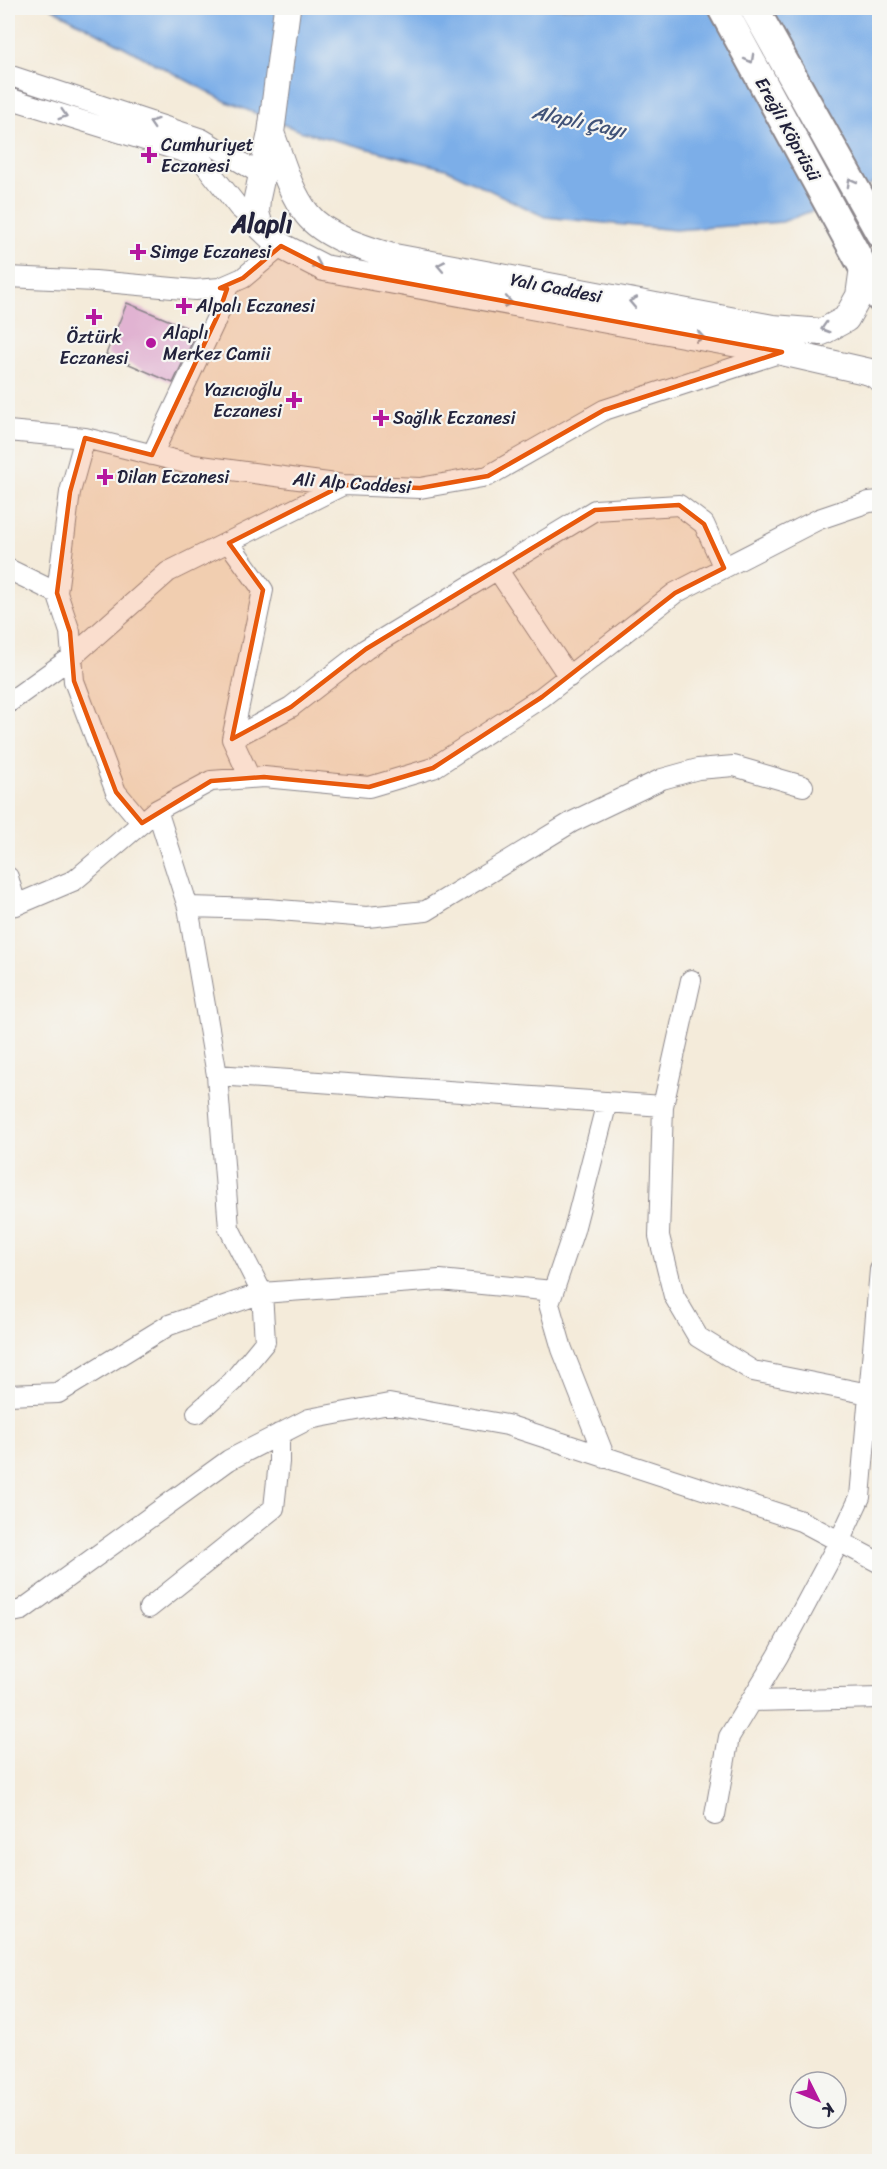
<svg xmlns="http://www.w3.org/2000/svg" width="887" height="2169" font-family="Sriracha,sans-serif">
<rect width="100%" height="100%" fill="#f6f6f2"/>
<filter id="ink" filterUnits="userSpaceOnUse"><feTurbulence type="fractalNoise" baseFrequency=".0167" numOctaves="2"/><feDisplacementMap in="SourceGraphic" scale="12" xChannelSelector="R" yChannelSelector="G"/><feConvolveMatrix kernelMatrix="1 2 1 2 8 2 1 2 1" color-interpolation-filters="sRGB"/></filter>
<filter id="wash" filterUnits="userSpaceOnUse"><feTurbulence type="fractalNoise" baseFrequency=".008" numOctaves="4" result="noise"/><feDisplacementMap in="SourceGraphic" scale="24" xChannelSelector="R" yChannelSelector="G"/><feGaussianBlur stdDeviation="1.35" result="paint"/><feColorMatrix in="noise" values="0 0 0 0 0 0 0 0 0 0 0 0 0 0 0 0 0 1.4 0 .05"/><feComposite in="paint" operator="in"/></filter>
<g filter="url(#wash)">
<rect width="100%" height="100%" fill="#f4ebda"/>
<path fill="#7baee8" stroke="#4e6892" stroke-width="1.5" d="M51,8h828v173l-62,28 -35,13 -107,8 -130,-13 -99,-48 -146,-38 -73,-29z"/>
<g id="blocks">
<path fill="#e1b3d2" d="M127,303l70,29 -24,51 -67,-29z"/>
</g>
</g>
<g filter="url(#ink)">
<use href="#blocks" fill-opacity="0" stroke="#8b868a" stroke-width="1.5"/>
<g fill="none" stroke-linecap="round" stroke-linejoin="round">
<defs>
<path id="minor" d="M8,75l194,64 60,36
M8,98l182,56 12,7 37,47 21,18
M8,277l87,4 100,9 25,-2 23,-10 38,-32
M8,431l77,7 109,27 149,20 77,3 68,-12 116,-66 178,-58
M85,438l-15,54 -13,101 13,39 4,49 42,111 26,31
M152,455l66,-140 9,-26 -7,-1
M229,543l34,47 -31,149 18,39
M8,569l49,24
M497,569l72,108
M8,703l64,-46 96,-85 175,-87
M232,739l59,-32 75,-58 229,-139 84,-5 25,19 20,44
M157,810l31,97 29,168 12,153 33,65 3,49 -33,40 -35,31
M8,877l8,28
M8,906l8,-1 59,-25 82,-70 54,-29 53,-4 105,10 64,-19 109,-71 133,-104 144,-74 50,-17 11,-1
M188,907l79,2 100,8 59,-6 146,-89 90,-43 36,-10 36,-3 69,20
M691,980l-28,126 -4,130 15,60 24,41 55,34 116,23
M217,1075l446,31
M8,1395l50,-2 111,-68 93,-32 178,-13 113,11
M605,1458l-43,-109 -13,-45 25,-74 33,-128
M149,1608l125,-100 5,-46v-28
M8,1613l14,-3 207,-150 80,-41 80,-15 118,21 294,96 79,42
M751,1701l129,-3
M715,1815l14,-78 49,-81 61,-114 21,-45 20,-227"/>
<path id="major" d="M287,8l-16,125 -14,65 -1,15 4,13 21,20 43,22 458,84 88,20 10,6
M271,133c10,26 18,58 36,81 17,22 56,34 82,42l384,72 49,4 24,-13 13,-23 4,-29"/>
<path id="highway" d="M722,8l158,290
M754,8l126,225"/>
</defs>
<use href="#minor" stroke="#8b868a" stroke-width="22"/>
<use href="#major" stroke="#8b868a" stroke-width="28"/>
<use href="#highway" stroke="#8b868a" stroke-width="32"/>
<use href="#minor" stroke="#fff" stroke-width="20"/>
<use href="#major" stroke="#fff" stroke-width="26"/>
<use href="#highway" stroke="#fff" stroke-width="28"/>
</g>
<defs><path id="oneway-chevron" d="M-2-3.5L2.5 0L-2 3.5" fill="none" stroke-width="1.6" stroke-linecap="round" stroke-linejoin="round" transform="scale(1.5)"/></defs>
<g stroke="#9c9ca7">
<use href="#oneway-chevron" transform="translate(750 59) rotate(61)"/>
<use href="#oneway-chevron" transform="translate(63 115) rotate(17)"/>
<use href="#oneway-chevron" transform="translate(153 123) rotate(-162)"/>
<use href="#oneway-chevron" transform="translate(851 182) rotate(-119)"/>
<use href="#oneway-chevron" transform="translate(317 264) rotate(24)"/>
<use href="#oneway-chevron" transform="translate(441 266) rotate(-169)"/>
<use href="#oneway-chevron" transform="translate(508 302) rotate(10)"/>
<use href="#oneway-chevron" transform="translate(633 302) rotate(-169)"/>
<use href="#oneway-chevron" transform="translate(825 328) rotate(163)"/>
<use href="#oneway-chevron" transform="translate(700 337) rotate(10)"/>
</g>
</g>
<path fill="#e8590c" fill-opacity="0.2" stroke="#e8590c" stroke-width="4.5" stroke-linejoin="round" d="M281,246l43,22 458,84 -178,58 -116,66 -68,12 -77,-3 -114,58 34,47 -31,149 59,-32 75,-58 229,-139 84,-5 25,19 20,44 -49,25 -133,104 -109,71 -64,19 -105,-10 -53,4 -69,42 -26,-31 -42,-111 -4,-49 -13,-39 13,-101 15,-54 67,17 66,-140 9,-26 -7,-1 23,-10z"/>
<g fill="#b5179e" stroke="#f6f6f2" stroke-width="2">
<path d="M146 146h6v6h6v6h-6v6h-6v-6h-6v-6h6z"/>
<path d="M135 243h6v6h6v6h-6v6h-6v-6h-6v-6h6z"/>
<path d="M181 297h6v6h6v6h-6v6h-6v-6h-6v-6h6z"/>
<path d="M91 308h6v6h6v6h-6v6h-6v-6h-6v-6h6z"/>
<circle cx="151" cy="343" r="6"/>
<path d="M291 391h6v6h6v6h-6v6h-6v-6h-6v-6h6z"/>
<path d="M378 409h6v6h6v6h-6v6h-6v-6h-6v-6h6z"/>
<path d="M102 468h6v6h6v6h-6v6h-6v-6h-6v-6h6z"/>
</g>
<g text-anchor="middle" stroke-width="4.5" stroke-linejoin="round" paint-order="stroke">
<g font-size="18" fill="#22223b" stroke="#f6f6f2">
<text transform="translate(788 129) rotate(61)" y="6">Ereğli Köprüsü</text>
<text transform="translate(556 288) rotate(11)" y="6">Yalı Caddesi</text>
<text transform="translate(352 483) rotate(4)" y="6">Ali Alp Caddesi</text>
</g>
<g font-size="18" fill="#22223b" stroke="#f6f6f2" text-anchor="start">
<text x="161" y="151">Cumhuriyet<tspan x="161" dy="21">Eczanesi</tspan></text>
<text x="150" y="258">Simge Eczanesi</text>
<text x="196" y="312">Alpalı Eczanesi</text>
<text x="163" y="339">Alaplı<tspan x="163" dy="21">Merkez Camii</tspan></text>
<text x="94" y="343" text-anchor="middle">Öztürk<tspan x="94" dy="21">Eczanesi</tspan></text>
<text x="282" y="396" text-anchor="end">Yazıcıoğlu<tspan x="282" dy="21">Eczanesi</tspan></text>
<text x="393" y="424">Sağlık Eczanesi</text>
<text x="117" y="483">Dilan Eczanesi</text>
</g>
<g font-size="20" font-style="italic" fill="#415378" stroke="#f6f6f2">
<text transform="translate(579 121) rotate(12)" y="7">Alaplı Çayı</text>
</g>
<g font-size="24" font-weight="bold" fill="#22223b" stroke="#f6f6f2">
<text x="262" y="232">Alaplı</text>
</g>
</g>
<rect width="887" height="2169" fill="none" stroke="#f6f6f2" stroke-width="30"/>
<g transform="translate(818 2100) rotate(133)"><circle r="28" fill="#f6f6f2" stroke="#a1a1a9" stroke-width="1.5"/>
<path d="M0-4.5L10 22L0 15L-10 22Z" fill="#b5179e"/>
<text y="-9" font-size="16" font-weight="bold" text-anchor="middle" fill="#22223b">K</text>
</g>
</svg>
